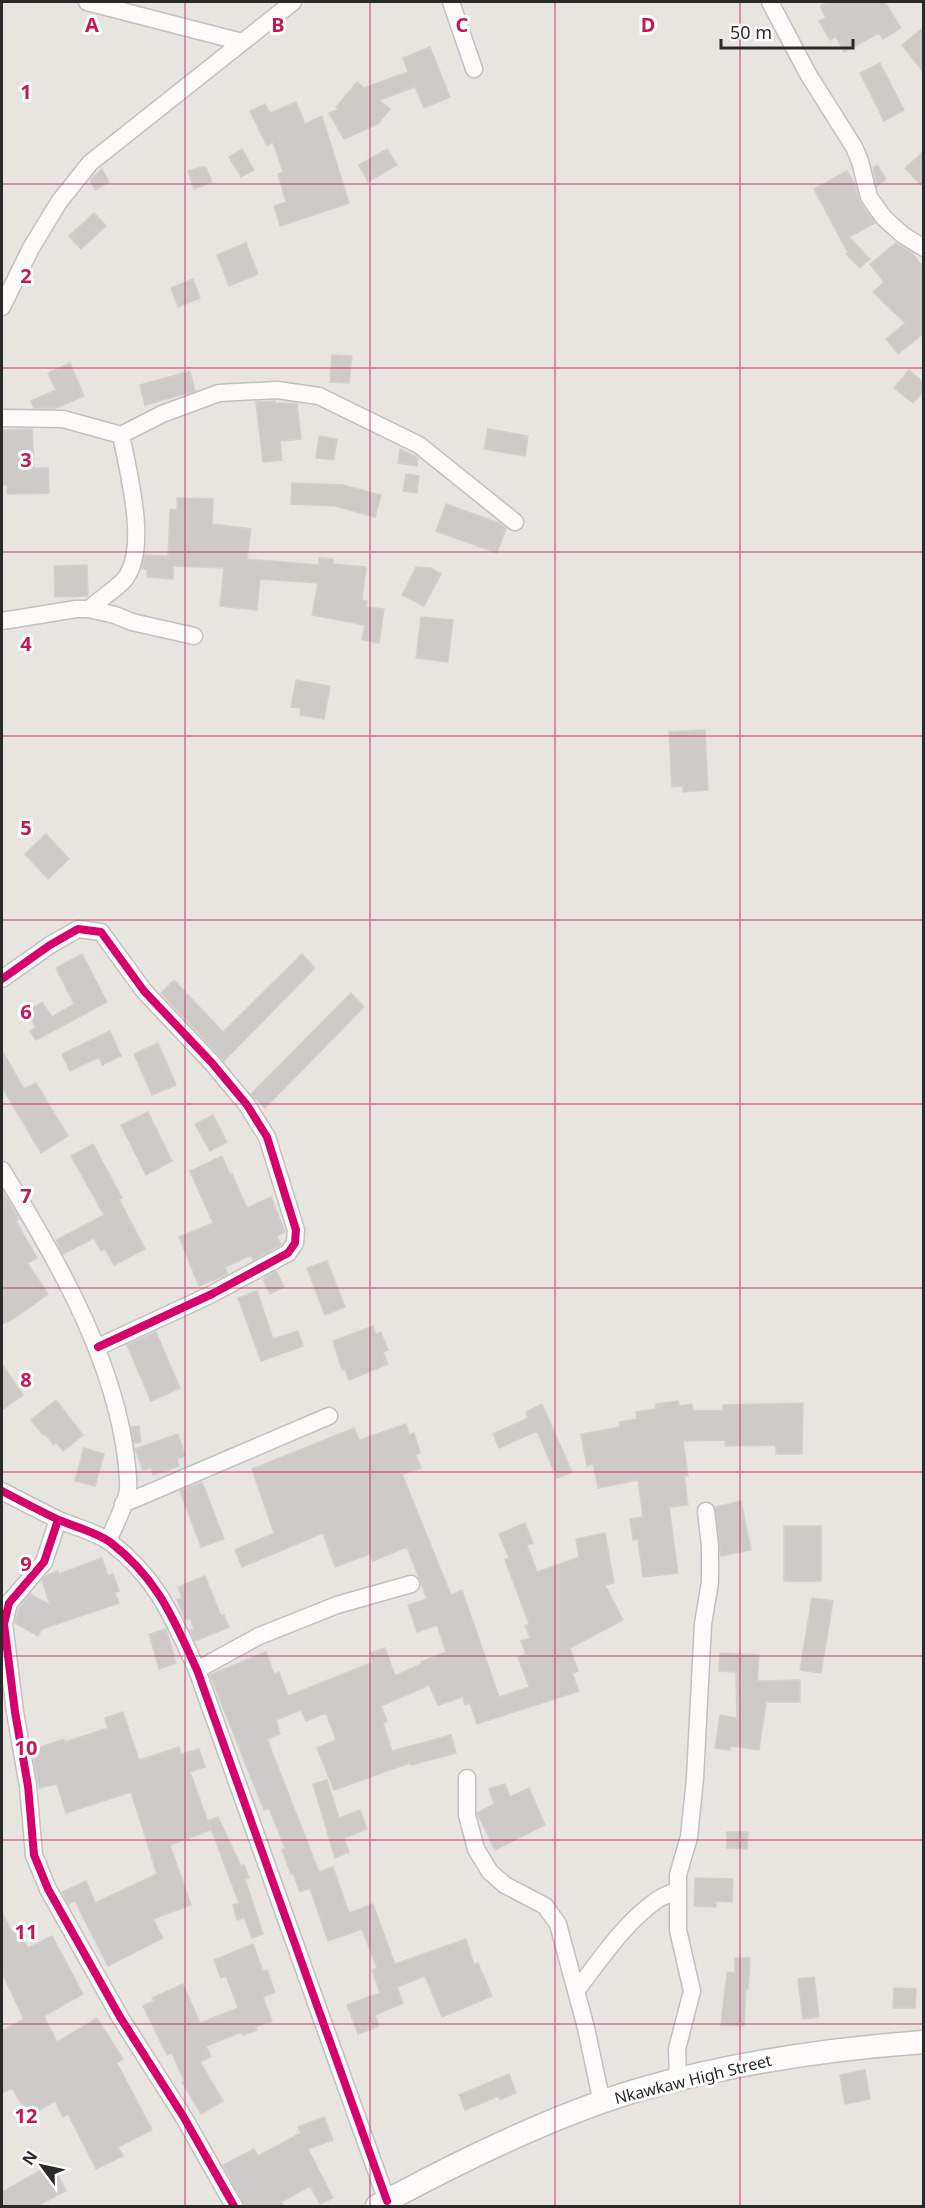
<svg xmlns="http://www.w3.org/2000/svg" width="925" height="2208" font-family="'Noto Sans',sans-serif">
<rect width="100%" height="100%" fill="#e8e4e0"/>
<path fill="#cdcac7" stroke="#d3d0cc" stroke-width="1.5" d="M829,2h56l16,26 -18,11 -4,-6 -35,19 -8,-15 -6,3 -11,-19 7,-3 -6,-12z
M924,27v46l-22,-28z
M430,47l20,50 -26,11 -9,-21 -36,13 11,9 -12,15 -34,15 -15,-26 10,-4 -3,-2 21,-25 7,6 44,-16 -5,-14z
M880,63l24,47 -20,11 -24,-48z
M296,102l9,22 17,-8 27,87 -69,23 -6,-20 12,-4 -8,-28 5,-2 -10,-30 -6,4 -17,-35 15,-7 5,9z
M242,149l12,21 -13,7 -12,-20z
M387,149l10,16 -29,17 -9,-17z
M924,151v37l-19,-20z
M877,165l9,14 -9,7 -4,-18z
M201,167h5l6,15 -18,7 -6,-18z
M102,169l7,13 -14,8 -5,-10z
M847,171l6,10h1l6,22 15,20 -26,14 21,22 -10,9 -14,-14 2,-1 -34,-64z
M94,213l12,13 -25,23 -12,-13z
M246,243l12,31 -29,12 -12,-31z
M896,243l16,10 12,15v65l-26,21 -12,-15 19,-16 -32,-31 11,-10 -14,-18z
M193,279l7,19 -22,9 -7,-19z
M332,355l20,1 -3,27 -19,-1z
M70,363l14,33 -28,12h-22l-3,-7 25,-11 -8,-17z
M909,370l15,13v8l-11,12 -19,-15z
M190,371l5,20 -50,14 -5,-20z
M275,401v2l22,1 4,35 -21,2 2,19 -19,2 -7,-60z
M32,429l2,39h14l1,25 -42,1v-9h-5v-55z
M488,429l40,7 -3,20 -41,-7z
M319,436l18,3 -3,21 -18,-2z
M400,449l18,9 -1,8 -19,-3z
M406,474l13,2 -2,17 -14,-2z
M292,483l51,2 38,10 -6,22 -40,-11 -44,-2z
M177,498l36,1 -1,25 39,5 -4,30 72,6v-7l14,1v5l33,3 -4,33 5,1 -1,6 18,2 -5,34 -17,-3 3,-15 -53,-10 6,-32 -58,-4 -3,31 -37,-4 4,-38 -51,-2v13l-26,-2v-8h-5l3,-14 23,1 2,-47 7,1z
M446,504l53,19 7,5 -9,25 -61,-22z
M87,565l1,31 -33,1 -1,-31z
M416,567l15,1 10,6 -17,32 -22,-11z
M421,617l32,3 -5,42 -32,-4z
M296,680l34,6 -6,33 -24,-4 1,-7 -10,-1z
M705,730l3,60 -25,2v-6l-11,1 -3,-55z
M46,834l23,25 -21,20 -23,-25z
M82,954l25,48 -71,38 -6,-9 6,-4 -9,-15 15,-10 10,15 22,-13 -18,-36z
M302,954l13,14 -91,93 -63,-68 13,-13 49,52z
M351,993l13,14 -99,101 -14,-14z
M110,1031l11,25 -19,9 -3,-8 -29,14 -8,-17z
M158,1043l18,42 -24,10 -18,-41z
M2,1050l22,39 12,-6 32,53 -27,17 -39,-66z
M148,1112l24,49 -26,14 -25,-50z
M213,1115l14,27 -17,9 -15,-27z
M93,1144l29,54 -3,1 26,50 -31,16 -9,-16 -4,2 -7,-13 -31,16 -7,-14 48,-25 -33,-59z
M222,1156l8,19 2,-1 15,34 24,-11 14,35 -8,4 4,9 -28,15 -2,-5 -26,12 3,7 -29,12 -20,-49 34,-14 -23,-52z
M2,1190l17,29 -3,2 21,37 -10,5 21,31 -35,25 -11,5z
M327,1261l18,46 -20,8 -18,-47z
M276,1271l8,16 -14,7 -7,-15z
M257,1291l16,48 25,-8 5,15 -42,15 -23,-63z
M373,1326l3,8 5,-2 7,18 -5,2 5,12 -39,16 -4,-11 -3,1 -9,-29z
M156,1332l24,56 -29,13 -24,-56z
M2,1364l21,31 -21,15z
M56,1400l27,35 -20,16 -7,-9 -2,3 -9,-11 -2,1 -12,-15z
M678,1401l1,5 13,-2 1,7h30v-6l80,-2 -1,51h-26v-9l-51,1v-6l-42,1 5,35h-4l4,29 -19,2 9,66 -35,4 -5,-38 -5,1 -3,-21 13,-2 -5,-37 -40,8 -5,-24 -6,2 -6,-32 39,-7v-5l17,-3 -1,-7 20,-3v-5z
M542,1404l30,68 -15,6 -20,-47 -38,17 -6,-14 35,-16 -2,-6z
M406,1424l3,11 5,-2 6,20 -4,2 5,13 -19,6 49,121 11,-5 37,107 30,-10 -11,-30 8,-3 -5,-13 9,-3 -5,-12 4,-2 -24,-64 4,-2 -10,-24 26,-11 8,20 -6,2 10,27 42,-15 -3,-18 29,-6 9,50 -9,2 18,35 -53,28 8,23 -6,2 7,18 -102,33 -7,-21 -5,2 -2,-8 -25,8 -9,-20 -48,21 6,15 -4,2 9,28 59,-16 5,18 -45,12 -1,-2 -76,27 -17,-42 19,-8 -10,-27 -20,8 -5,-11 -25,10 4,14 -13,5 52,133 14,-5 16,46 24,-9 22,60 71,-25 8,26 4,-2 14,33 -50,21 -17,-41 -28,11 6,16 -28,12 4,11 -21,8 -11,-29 33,-12 -8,-23 5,-2 -15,-39 -34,12 -18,-53 -10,4 -7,-18h-2l-9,-24 3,-2 -16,-40 -5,2 -54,-135 56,-23 8,22 5,-2 9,24 85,-34 -3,-9 15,-5 10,28 26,-12v-2l25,-10 -9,-27 -20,7 -9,-27 19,-6 -20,-52 -34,14 -3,-7 -35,13 -12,-34 -81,34 -7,-17 39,-17 -22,-64 102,-41 5,12z
M139,1426l2,16 -7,1 -3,-16z
M178,1434l7,22 -8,3 2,7 -26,9 -2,-7 -8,2 -8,-21z
M84,1448l20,6 -9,32 -20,-5z
M202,1482l22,57 -23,8 -21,-56z
M741,1501l10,49 -30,6 -6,-49z
M784,1526h37v55h-37z
M102,1558l6,18 5,-2 6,17 -4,2 4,10 -77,26 -4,7 -23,-13 4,-15 11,-14 20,11 -8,-25 4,-4 12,-5 1,3z
M205,1576l16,40 3,-1 5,12 -34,14 -5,-11 4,-1 -4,-11 -5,2 -8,-20 5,-2 -4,-11z
M812,1598l21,3 -12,72 -21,-3z
M166,1629l10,34 -17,6 -10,-35z
M720,1653l39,2 -2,26 43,-1v22h-34l-7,48 -28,-4 -1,4 -15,-2 5,-33 17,3 -1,-46 -17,-1z
M123,1712l16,48 40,-13 2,7 18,-5 6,18 -15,5 21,58 -41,15 21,60 -38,14 10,19 -55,28 -33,-65 -7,3 -6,-12 24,-11 9,22 62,-29 -26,-82 -65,21 -9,-29 -18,4 -7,-38 32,-11 1,3 43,-14 -3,-10z
M327,1780l12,38 21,-8 7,19 -23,9 5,14 -14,6 -22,-74z
M505,1784l5,13 19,-9 16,37 -50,25 -18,-37 17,-9 -5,-15z
M218,1817l23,49 3,-1 5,13 -4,1 18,55 -11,4 -8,-20 -7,2 -4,-15 6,-2 -31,-82z
M727,1832h21l-1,17 -20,-1z
M695,1878l38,1 -1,23 -16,-1v6l-22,-1z
M2,1912l10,20 6,-3 10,19 24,-12 31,58 -39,22 13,26 40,-24 26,41 -6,4 35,67 -34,17 5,9 -27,13 -28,-55 -5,3 -8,-16 -26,15 -17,-28 -10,5v-62l22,-12 -22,-46z
M253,1944l10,27 4,-1 8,22 -12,5 9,24 -17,6 2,3 -14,5 -1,-3 -36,14 5,11 -11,5 23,39 -22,13 -19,-32 2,-1 -12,-28 -5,2 -24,-49 11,-5 -2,-3 31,-14 17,39 38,-15 -12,-32 -5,2 -7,-18z
M735,1958h15l-2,31h-2l-2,37 -23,-1 6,-53 8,1z
M814,1977l5,40 -16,2 -5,-40z
M894,1988l22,1 -1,19h-22z
M865,2070l5,29 -25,5 -5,-29z
M509,2074l7,19 -16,7 -1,-4 -34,14 -6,-15z
M324,2117l9,23 -25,9 25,49 -13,6 -10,-18 -29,16 3,4h-40l-21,-41 31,-16 4,7 43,-23 -3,-6z
M52,2164l14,27 -29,15h-35v-14z"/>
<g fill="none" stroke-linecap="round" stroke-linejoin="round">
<defs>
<path id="street" d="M87,2l155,40
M451,2l23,67
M770,2l38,72 46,73 6,14 9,36 15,21 19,17 21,13
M2,307l29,-59 28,-46 31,-39 203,-161
M2,418l61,1 58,16 41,-21 57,-21 58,-3 42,6 100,49 96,77
M89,609c11,-10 26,-19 36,-30 24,-31 3,-108 -4,-144
M2,621l74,-12h13l26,6 17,7 62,14
M2,979l48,-34 28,-16 23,3 43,59 68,72 35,42 20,32 29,93 -1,13 -7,10 -76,41 -114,53
M2,1170c51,83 106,177 122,274 2,14 5,31 4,46 -2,14 -14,37 -20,51
M2,1491c19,10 38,20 57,29 16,7 37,12 51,22 48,37 63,76 87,128l190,531
M123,1504l206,-88
M58,1520l-14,42 -35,41 -5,21 11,88 13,74 6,69 14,34 72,128 63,99 51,90
M197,1670l62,-34 78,-31 74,-21
M467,1778v37l9,34 14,23 15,13 40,21 13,18 28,104 16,75
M576,1991c24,-31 48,-68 81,-91 6,-4 14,-7 21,-10
M678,2080l-1,-31 15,-58 -14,-61v-55l11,-38 6,-59 8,-154 7,-42v-36l-4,-35"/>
<path id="secondary" d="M377,2206c79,-43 174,-90 261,-116 93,-27 189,-41 286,-48"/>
</defs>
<use href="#street" stroke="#c2c1c1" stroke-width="19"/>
<use href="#secondary" stroke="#c2c1c1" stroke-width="25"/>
<use href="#street" stroke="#fcfbfa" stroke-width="16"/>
<use href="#secondary" stroke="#fcfbfa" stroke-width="22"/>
<defs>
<path id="cycleway" d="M2,979l48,-34 28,-16 23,3 43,59 68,72 35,42 20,32 29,93 -1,13 -7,10 -76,41 -114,53
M2,1491c19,10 38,20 57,29 16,7 37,12 51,22 48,37 63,76 87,128l190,531
M58,1520l-14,42 -35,41 -5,21 11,88 13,74 6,69 14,34 72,128 63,99 51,90"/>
</defs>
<use href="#cycleway" stroke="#fff" stroke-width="11"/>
<use href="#cycleway" stroke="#d6006c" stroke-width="8"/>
</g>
<path fill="none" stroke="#c2185b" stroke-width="1.5" stroke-opacity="0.55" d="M185,2v2204M370,2v2204M555,2v2204M740,2v2204M2,184h922M2,368h922M2,552h922M2,736h922M2,920h922M2,1104h922M2,1288h922M2,1472h922M2,1656h922M2,1840h922M2,2024h922"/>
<g text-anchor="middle" stroke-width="6" stroke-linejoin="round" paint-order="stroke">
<g font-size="16" fill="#2a2a2a" stroke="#fff">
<text transform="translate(693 2079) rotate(-14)" y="6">Nkawkaw High Street</text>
</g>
</g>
<g font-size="20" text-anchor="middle" font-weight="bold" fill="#c2185b" stroke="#fff" stroke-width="6" stroke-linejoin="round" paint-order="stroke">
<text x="92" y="32">A</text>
<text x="278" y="32">B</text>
<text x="462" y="32">C</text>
<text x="648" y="32">D</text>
<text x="26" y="99">1</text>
<text x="26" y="283">2</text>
<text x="26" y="467">3</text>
<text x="26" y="651">4</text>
<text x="26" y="835">5</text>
<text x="26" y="1019">6</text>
<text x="26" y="1203">7</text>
<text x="26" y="1387">8</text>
<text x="26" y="1571">9</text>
<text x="26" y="1755">10</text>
<text x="26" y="1939">11</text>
<text x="26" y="2123">12</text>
</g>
<rect width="925" height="2208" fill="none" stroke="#2a2a2a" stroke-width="6"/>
<g transform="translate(42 2166) rotate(303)" stroke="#ffffff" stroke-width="4.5" paint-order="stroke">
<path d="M0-4.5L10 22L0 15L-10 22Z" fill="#2a2a2a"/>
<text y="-9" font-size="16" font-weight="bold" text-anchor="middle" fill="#2a2a2a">N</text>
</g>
<path d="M721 39v9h132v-9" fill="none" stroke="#2a2a2a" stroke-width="3"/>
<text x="730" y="39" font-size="18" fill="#2a2a2a" stroke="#ffffff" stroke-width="4.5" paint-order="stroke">50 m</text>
</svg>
